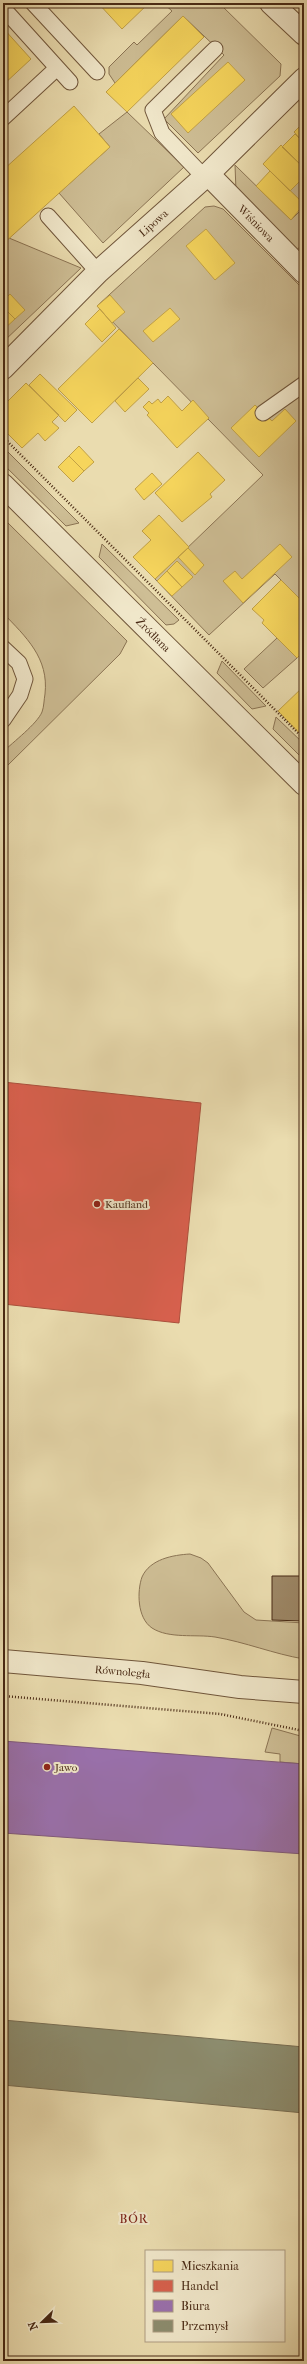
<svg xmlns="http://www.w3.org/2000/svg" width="307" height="2364" font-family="'IM FELL French Canon',serif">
<rect width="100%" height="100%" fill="#eadcaf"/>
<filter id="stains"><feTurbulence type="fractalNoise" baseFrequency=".005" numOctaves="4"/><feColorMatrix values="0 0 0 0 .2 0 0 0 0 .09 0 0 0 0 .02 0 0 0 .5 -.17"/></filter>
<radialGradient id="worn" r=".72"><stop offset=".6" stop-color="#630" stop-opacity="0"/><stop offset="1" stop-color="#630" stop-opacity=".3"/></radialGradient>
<path fill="#cebe95" stroke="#8b7454" d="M163,3h56l62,61 -1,12 -82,77 -34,-34 60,-64 -41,-39 -68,67 -6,-9v-7l25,-25 3,3 35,-34z
M127,112l57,55 -81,76 -44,-50 51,-46 -11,-13z
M235,165l56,55 13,-13v35l-8,9 -60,-60z
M304,177v27l-14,-13z
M214,206l9,3 81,81v313l-29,-29 -66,61 -54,-56 108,-104 -166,-169 108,-99z
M9,238l72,30 -78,74v-98z
M3,447l76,76 -13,3 -63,-62z
M3,518l124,123 -7,13 -117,116v-18c10,-10 34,-28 39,-40 2,-5 2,-13 3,-18 4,-36 -19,-57 -42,-81z
M102,544l77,76 -5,4 -8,1 -67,-68z
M277,638l20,20 -34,30 -19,-19z
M222,661l44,45 -14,3 -35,-36z
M276,717l28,27v16l-31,-31z
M190,1554l11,4 7,5 36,49 12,8 48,3v36c-30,-5 -59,-17 -89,-22 -20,-3 -46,2 -63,-9 -15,-10 -15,-37 -10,-51 8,-18 31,-22 48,-23z
M272,1728l32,9v27l-24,-2v-8l-15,-2z"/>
<path fill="#f6d55c" stroke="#c2a146" d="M98,3h51l-27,26z
M183,16l21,21 -77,75 -21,-20z
M3,28l28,31 -28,26z
M228,62l17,18 -57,53 -17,-19z
M74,106l36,41 -107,97v-74z
M304,122v21l-10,-11z
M295,134l9,9v25l-22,-21z
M281,145l23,23v9l-14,14 -27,-27z
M270,171l34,33 -13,16 -35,-34z
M206,229l29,34 -20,17 -29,-34z
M10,294l15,16 -10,9 -12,-12v-6z
M110,295l15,17 -13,11 -15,-17z
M3,307l12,12 -12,11z
M170,308l10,11 -27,23 -10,-11z
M100,309l16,19 -14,14 -17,-18z
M119,329l34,34 -61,60 -34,-34z
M40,374l37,36 -12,12 -36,-37z
M138,378l11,11 -24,23 -10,-11z
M26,383l33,32 -7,7 7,6 -14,13 -7,-8 -16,15 -19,-19v-23z
M168,396l14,15 11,-11 16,18 -32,30 -30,-33 2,-2 -6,-6 6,-6 3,3 6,-5 3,4z
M255,405l17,16 13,-12 11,12 -37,36 -28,-29z
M79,446l15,16 -10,9 -15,-15z
M198,452l27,28 -15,14 2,3 -30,25 -27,-29z
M69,456l15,15 -11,11 -15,-15z
M152,473l10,11 -18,16 -9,-11z
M159,515l30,32 -34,32 -22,-22 18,-17 -9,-9z
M280,544l12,13 -49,46 -20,-22 12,-10 7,8z
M188,548l16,17 -9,10 -17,-18z
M177,561l16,16 -11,10 -15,-16z
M167,571l15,16 -10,9 -15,-15z
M281,580l23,23v48l-7,7 -35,-35 2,-3 -12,-11z
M304,686v52l-26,-27z"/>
<path fill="#d6604d" stroke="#ab503c" d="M3,1082l198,21 -22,220 -176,-19z"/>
<path fill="#9970ab" stroke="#815b7e" d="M3,1741l301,23v90l-301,-21z"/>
<path fill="#8c8c6e" stroke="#786e53" d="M3,2020l301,27v66l-301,-28z"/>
<path fill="#9c8665" stroke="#482914" d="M272,1576h31l-1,45 -30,-1z"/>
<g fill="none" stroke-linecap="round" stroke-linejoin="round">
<defs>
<path id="service" d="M33,3l64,69
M3,8l67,74
M3,118l54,-50
M204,177l-42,-44 -9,-23 62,-61
M48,216l50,56
M263,413l41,-29
M3,648l16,15 6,16 -5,16 -17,25"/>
<g id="minor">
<path d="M271,3l33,31"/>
<path id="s1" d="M208,174l96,98"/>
<path id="s2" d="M3,368l95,-96 110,-98 96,-95"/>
<path id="s3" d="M3,485l301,299"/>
</g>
<g id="tertiary">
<path id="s4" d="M3,1661l139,12 98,14 64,5"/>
</g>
</defs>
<use href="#service" stroke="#70563b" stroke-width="17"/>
<use href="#minor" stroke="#70563b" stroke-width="24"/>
<use href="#tertiary" stroke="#70563b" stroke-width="24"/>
<path stroke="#482914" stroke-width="2.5" stroke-dasharray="1 2" stroke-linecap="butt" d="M3,437l301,302
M3,1696l217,18 84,17"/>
<use href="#service" stroke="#f1e8cb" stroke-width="15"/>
<use href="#minor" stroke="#f1e8cb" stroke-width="22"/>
<use href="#tertiary" stroke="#f1e8cb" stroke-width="22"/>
</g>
<g fill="#8f2418" stroke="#f1e8cb" stroke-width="1.5">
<circle cx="97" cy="1204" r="4"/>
<circle cx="47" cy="1767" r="4"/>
</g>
<g text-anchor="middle" stroke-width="4" stroke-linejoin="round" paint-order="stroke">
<g font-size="11" fill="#482914" stroke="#f1e8cb">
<text dy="4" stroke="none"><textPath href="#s2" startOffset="209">Lipowa</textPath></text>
<text dy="4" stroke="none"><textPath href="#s1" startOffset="69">Wiśniowa</textPath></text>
<text dy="4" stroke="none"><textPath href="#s3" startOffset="212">Źródlana</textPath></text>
<text dy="4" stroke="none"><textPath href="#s4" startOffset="120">Równoległa</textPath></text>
</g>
<g font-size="11" fill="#482914" stroke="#f1e8cb" text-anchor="start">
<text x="105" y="1208">Kaufland</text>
<text x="55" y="1771">Jawo</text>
</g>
<g font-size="12" letter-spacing="1" fill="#7a1f14" stroke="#f1e8cb">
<text x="134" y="2223">BÓR</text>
</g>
</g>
<rect width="307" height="2364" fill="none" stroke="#eadcaf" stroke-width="16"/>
<rect x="4" y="4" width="299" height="2356" fill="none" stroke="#482914" stroke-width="2"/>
<rect x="8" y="8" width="291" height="2348" fill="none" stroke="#482914"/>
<rect x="145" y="2250" width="140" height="92" fill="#f1e8cb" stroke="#ad9c82"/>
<rect x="153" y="2260" width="20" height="12" fill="#f6d55c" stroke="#ad9c82"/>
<text x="181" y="2270" font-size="12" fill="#482914">Mieszkania</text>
<rect x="153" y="2280" width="20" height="12" fill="#d6604d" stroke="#ad9c82"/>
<text x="181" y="2290" font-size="12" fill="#482914">Handel</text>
<rect x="153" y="2300" width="20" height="12" fill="#9970ab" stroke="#ad9c82"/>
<text x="181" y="2310" font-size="12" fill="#482914">Biura</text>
<rect x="153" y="2320" width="20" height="12" fill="#8c8c6e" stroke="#ad9c82"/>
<text x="181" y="2330" font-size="12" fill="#482914">Przemysł</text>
<g transform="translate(42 2322) rotate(247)" stroke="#f1e8cb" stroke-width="3" paint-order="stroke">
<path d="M0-3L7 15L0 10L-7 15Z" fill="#482914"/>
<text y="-6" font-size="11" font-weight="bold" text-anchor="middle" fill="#482914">N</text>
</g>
<rect width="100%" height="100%" filter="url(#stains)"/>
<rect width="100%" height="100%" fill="url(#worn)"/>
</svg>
